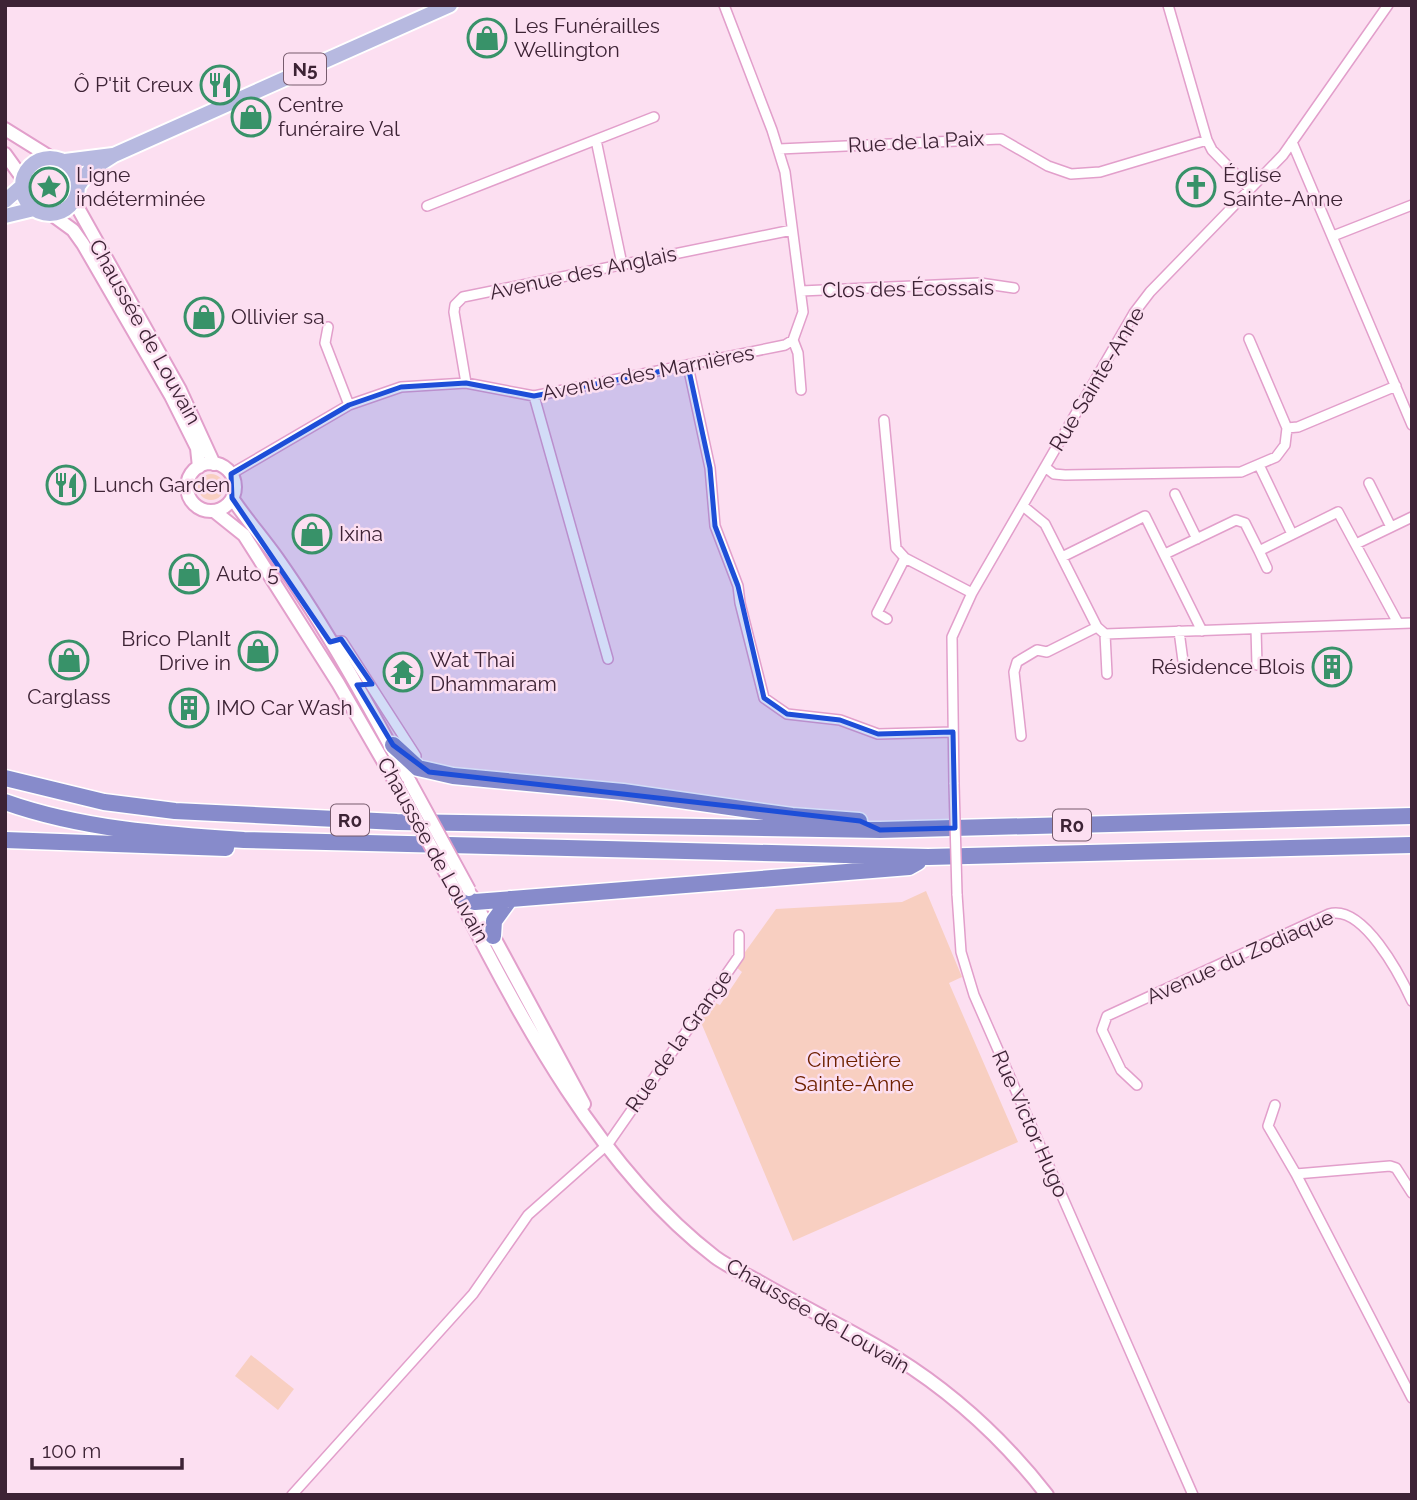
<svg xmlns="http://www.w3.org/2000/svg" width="1417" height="1500" font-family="Raleway,sans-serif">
<rect width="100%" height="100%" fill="#fcdff1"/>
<path fill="#f8cfc1" d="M35 185a16 16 0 1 1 32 0a16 16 0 1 1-32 0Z
M198 487a13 13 0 1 1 26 0a13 13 0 1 1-26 0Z
M926,891l36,86 -13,6 69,159 -225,99 -93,-221 13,-18 7,3 22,-33 -7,-6 41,-57 126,-7z
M251,1355l43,34 -16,21 -43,-34z"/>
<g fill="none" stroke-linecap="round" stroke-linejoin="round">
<defs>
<path id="street" d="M1168,5l39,135 5,10 38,39
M596,140l26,124
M1292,142l120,283
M779,149l222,-10 47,27 23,8 29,-2 107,-32
M427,206l227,-89
M1333,236l79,-31
M801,291l179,-8 34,5
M328,327l-3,16 24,62
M793,340l5,13 3,37
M688,366l22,102 5,58 23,60 2,17 24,95 23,16 53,6 38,14 75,-2
M466,383l-12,-71 1,-7 8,-8 329,-67
M534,396l74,263
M884,420l12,128 9,10 67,35
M1287,428l11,-1 98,-41
M1259,465l33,69
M1045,467l9,7 11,1 176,-3 35,-15 9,-12 2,-17 -38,-89
M231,474l118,-69 52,-18 65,-4 68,13 251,-51 8,-5 10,-28 -18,-140 -13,-42 -48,-125
M1369,483l22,44
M1175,494l22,45
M1023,506l22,18 52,103 8,7 307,-11
M1356,544l56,-27
M1259,551l8,17
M1165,554l71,-34 9,3 14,28 79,-39 60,111
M1062,557l83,-41 57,115
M887,619l-10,-6 28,-55
M1256,629l1,36
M1179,631l4,30
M1105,634l2,40
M330,642l12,-1 74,115
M1021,736l-7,-64 3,-10 20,-12 10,2 50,-25
M954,784l-2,-147 20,-44 162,-280 16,-21 133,-137 105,-150
M957,894l4,58 13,43 219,500
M1137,1085l-16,-15 -19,-40 5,-14 222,-102c34,-10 71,61 83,87
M1275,1105l-7,21 28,48 94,-8 6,2 16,25
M1296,1174l116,224
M292,1495l181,-201 55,-79 80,-71 131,-188v-21"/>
<path id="secondary" d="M5,129l45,28
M5,154l18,25
M74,201l106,189 34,74
M51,214l22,16 10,14 88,152 26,52 2,19
M187 487a24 24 0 1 1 48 0a24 24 0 1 1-48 0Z
M232,498c14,21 30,39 45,60 50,71 92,148 133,224
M214,511l30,24 94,148 59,102
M457,894c63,125 144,276 258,363 12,9 28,16 41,23 46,27 94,49 139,77 58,36 110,84 152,138
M471,895l113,209"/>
<path id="primary" d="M22 186a28 28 0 1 1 56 0a28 28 0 1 1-56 0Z
M65,161l48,-6
M79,185l10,-14 25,-16 336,-150
M5,201l17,-15
M5,216l29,-7"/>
<path id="highway" d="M393,745l25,23 35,8 170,16 169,24 67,5
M5,778l99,24 71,9 222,11 483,8 532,-14
M5,802c76,27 159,33 239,38l684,17 484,-12
M5,840l221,8
M459,898l16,4 434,-35 9,-5
M493,936l1,-15 16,-22"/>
</defs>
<use href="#street" stroke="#e29fcb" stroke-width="12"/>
<use href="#secondary" stroke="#e29fcb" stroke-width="16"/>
<use href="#primary" stroke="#fff" stroke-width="18"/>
<use href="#highway" stroke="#fff" stroke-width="19"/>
<use href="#street" stroke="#fff" stroke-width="9"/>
<use href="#secondary" stroke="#fff" stroke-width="12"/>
<use href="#primary" stroke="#b7b9e0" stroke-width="14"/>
<use href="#highway" stroke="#878bcb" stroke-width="16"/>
<defs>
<path id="street-bridge" d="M954,784l3,110"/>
<path id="secondary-bridge" d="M410,782l59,108
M397,785l58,105"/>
</defs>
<use href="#street-bridge" stroke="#e29fcb" stroke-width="12" stroke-linecap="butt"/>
<use href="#secondary-bridge" stroke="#e29fcb" stroke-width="16" stroke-linecap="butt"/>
<use href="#street-bridge" stroke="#fff" stroke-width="9"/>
<use href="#secondary-bridge" stroke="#fff" stroke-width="12"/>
</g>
<path fill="#1d4ed8" fill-opacity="0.2" stroke="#1d4ed8" stroke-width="5" stroke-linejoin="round" d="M688,366l22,102 5,58 23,60 26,112 23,16 53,6 38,14 75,-2 2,96 -75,2 -20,-9 -431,-49 -36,-27 -36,-60 15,-1 -31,-45 -11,3 -98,-144 -1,-24 118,-69 52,-18 65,-4 68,13z"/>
<defs>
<symbol id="shop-ring" viewBox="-11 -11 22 22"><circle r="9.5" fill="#fcdff1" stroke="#389269" stroke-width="1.5"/><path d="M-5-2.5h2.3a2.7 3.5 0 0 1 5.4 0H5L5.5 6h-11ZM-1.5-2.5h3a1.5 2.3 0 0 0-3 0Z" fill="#389269"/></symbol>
<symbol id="restaurant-ring" viewBox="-11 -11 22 22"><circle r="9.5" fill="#fcdff1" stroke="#389269" stroke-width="1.5"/><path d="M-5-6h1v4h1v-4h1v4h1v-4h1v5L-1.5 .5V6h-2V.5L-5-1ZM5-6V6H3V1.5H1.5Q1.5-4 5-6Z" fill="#389269"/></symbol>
<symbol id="sight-ring" viewBox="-11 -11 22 22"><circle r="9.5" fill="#fcdff1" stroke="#389269" stroke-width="1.5"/><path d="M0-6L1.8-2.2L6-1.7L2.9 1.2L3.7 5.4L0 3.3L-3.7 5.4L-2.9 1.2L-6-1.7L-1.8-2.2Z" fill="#389269"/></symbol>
<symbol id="church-ring" viewBox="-11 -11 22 22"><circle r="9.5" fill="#fcdff1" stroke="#389269" stroke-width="1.5"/><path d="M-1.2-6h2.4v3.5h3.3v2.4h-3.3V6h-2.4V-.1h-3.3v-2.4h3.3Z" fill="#389269"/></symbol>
<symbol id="building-ring" viewBox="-11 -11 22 22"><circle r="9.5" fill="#fcdff1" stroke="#389269" stroke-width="1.5"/><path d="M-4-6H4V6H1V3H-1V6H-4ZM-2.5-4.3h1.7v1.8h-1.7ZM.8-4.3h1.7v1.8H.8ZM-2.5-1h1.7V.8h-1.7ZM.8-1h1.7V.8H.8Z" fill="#389269"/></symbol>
<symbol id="temple-ring" viewBox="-11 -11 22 22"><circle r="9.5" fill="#fcdff1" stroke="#389269" stroke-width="1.5"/><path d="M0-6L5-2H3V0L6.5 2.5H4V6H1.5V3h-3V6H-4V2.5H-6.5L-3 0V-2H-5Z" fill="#389269"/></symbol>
</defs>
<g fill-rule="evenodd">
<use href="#shop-ring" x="465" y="16" width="44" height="44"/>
<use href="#restaurant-ring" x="198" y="63" width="44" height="44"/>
<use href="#shop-ring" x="229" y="95" width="44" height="44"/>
<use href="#sight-ring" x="27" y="165" width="44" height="44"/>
<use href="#church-ring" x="1174" y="165" width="44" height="44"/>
<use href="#shop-ring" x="182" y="295" width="44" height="44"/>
<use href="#restaurant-ring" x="44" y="463" width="44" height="44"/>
<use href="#shop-ring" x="290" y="512" width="44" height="44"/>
<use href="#shop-ring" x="167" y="552" width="44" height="44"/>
<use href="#shop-ring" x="236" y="629" width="44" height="44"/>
<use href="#shop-ring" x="47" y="638" width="44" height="44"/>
<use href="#building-ring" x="1310" y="645" width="44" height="44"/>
<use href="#temple-ring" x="381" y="650" width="44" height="44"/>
<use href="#building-ring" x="167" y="686" width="44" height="44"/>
</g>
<g text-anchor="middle" stroke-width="5" stroke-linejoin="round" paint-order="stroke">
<g fill="#fcdff1" stroke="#765b6d" stroke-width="2">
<rect x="284" y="53.5" width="42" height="31" rx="5"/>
<rect x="331" y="804.5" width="38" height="31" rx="5"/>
<rect x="1053" y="809.5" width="38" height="31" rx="5"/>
</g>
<g font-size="19" font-weight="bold" fill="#3d2335">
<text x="305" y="76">N5</text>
<text x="350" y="827">R0</text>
<text x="1072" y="832">R0</text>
</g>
<g font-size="21" fill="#3d2335" stroke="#fcdff1" text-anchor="start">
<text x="514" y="33">Les Funérailles<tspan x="514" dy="24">Wellington</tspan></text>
<text x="193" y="92" text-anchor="end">Ô P'tit Creux</text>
<text x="278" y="112">Centre<tspan x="278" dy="24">funéraire Val</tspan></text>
<text x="76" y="182">Ligne<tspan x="76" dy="24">indéterminée</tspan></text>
<text x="1223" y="182">Église<tspan x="1223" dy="24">Sainte-Anne</tspan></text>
<text x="231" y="324">Ollivier sa</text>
<text x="93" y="492">Lunch Garden</text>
<text x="339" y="541">Ixina</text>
<text x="216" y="581">Auto 5</text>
<text x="231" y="646" text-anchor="end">Brico PlanIt<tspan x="231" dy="24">Drive in</tspan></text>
<text x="430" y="667">Wat Thai<tspan x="430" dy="24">Dhammaram</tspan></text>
<text x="1305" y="674" text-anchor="end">Résidence Blois</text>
<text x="69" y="704" text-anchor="middle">Carglass</text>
<text x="216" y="715">IMO Car Wash</text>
</g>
<g font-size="21" fill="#3d2335" stroke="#fcdff1">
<text transform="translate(916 142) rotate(-3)" y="7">Rue de la Paix</text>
<text transform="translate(583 273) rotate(-12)" y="7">Avenue des Anglais</text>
<text transform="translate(908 289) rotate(-1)" y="7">Clos des Écossais</text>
<text transform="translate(145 332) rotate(61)" y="7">Chaussée de Louvain</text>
<text transform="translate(648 373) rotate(-11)" y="7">Avenue des Marnières</text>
<text transform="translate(1097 379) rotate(-59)" y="7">Rue Sainte-Anne</text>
<text transform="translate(433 850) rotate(61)" y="7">Chaussée de Louvain</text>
<text transform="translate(1240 957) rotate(-24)" y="7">Avenue du Zodiaque</text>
<text transform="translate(679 1041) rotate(-55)" y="7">Rue de la Grange</text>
<text transform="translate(1030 1124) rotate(66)" y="7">Rue Victor Hugo</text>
<text transform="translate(818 1316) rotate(30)" y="7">Chaussée de Louvain</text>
</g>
<g font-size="21" fill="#6e2100" stroke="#fcdff1">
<text x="854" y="1067">Cimetière<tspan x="854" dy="24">Sainte-Anne</tspan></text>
</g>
</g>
<rect width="1417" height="1500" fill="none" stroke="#3d2335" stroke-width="14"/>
<path d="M32 1458v10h150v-10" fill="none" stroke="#3d2335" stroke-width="3.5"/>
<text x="42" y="1458" font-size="21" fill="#3d2335" stroke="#fcdff1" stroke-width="5" paint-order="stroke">100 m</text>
</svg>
